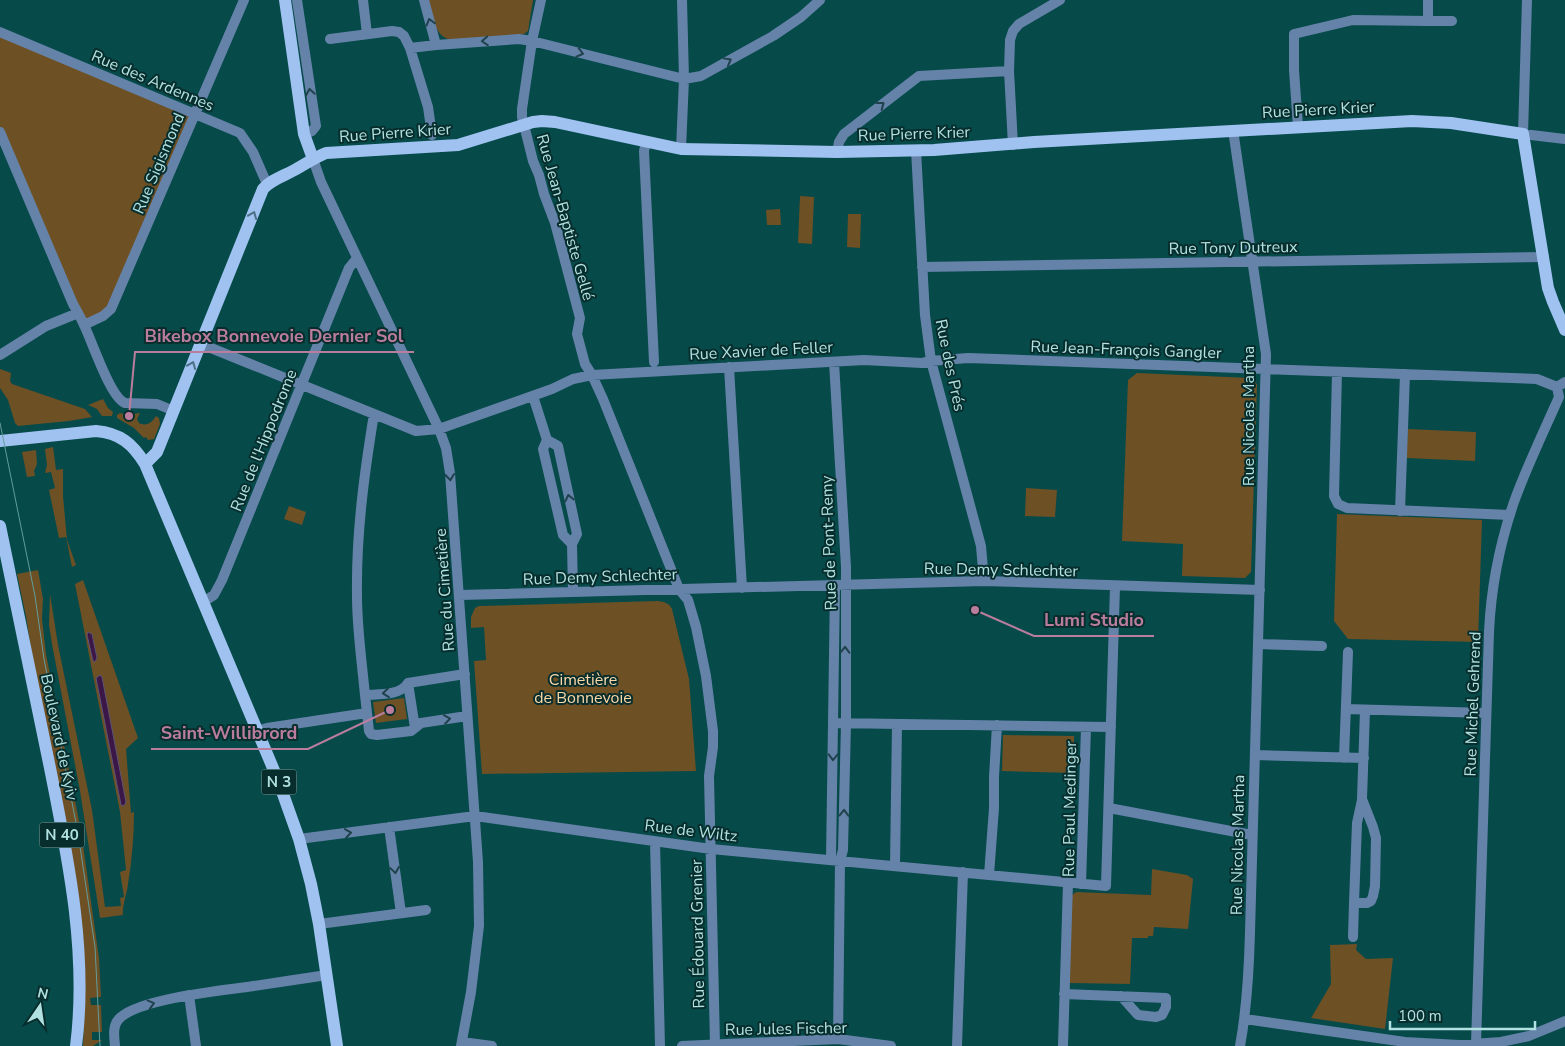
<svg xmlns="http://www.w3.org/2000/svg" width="1565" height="1046" font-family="'Nunito Sans',sans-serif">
<rect width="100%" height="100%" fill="#064a4a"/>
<path fill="#6d5024" d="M428,0h105l-5,31 -4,3 -69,6c-21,0 -22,-24 -27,-40z
M0,32l195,82 -84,195 -27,16 -84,-193z
M800,196l14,1 -2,47 -14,-1z
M780,209l1,16h-14l-1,-15z
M848,214h13l-1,34 -13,-1z
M0,369l11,4 -1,8 2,3 73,25 7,8 -23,4 -51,5 -3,-3 -7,-23 -8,-12z
M1137,373l113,5 7,6 -6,188 -6,6 -63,-2 1,-32 -61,-3 6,-161z
M103,399l5,9 5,4 -1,4h-10l-5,-7 -9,-4z
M120,413l4,1 1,4h9v-4l6,-1 -3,6 2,4c8,4 13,-1 17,-7l3,2 1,6 -6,15 -6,1 -2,-3 -2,1 -10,-10 -17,-10v-3z
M1408,429l68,3 -1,29 -69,-3z
M53,447l3,23 7,-1v27l4,44 9,25 -4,2 -6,-30 -7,1 -10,-48 6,-2 -4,-16 -6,1 2,-8 -2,-16z
M36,450l1,14 -3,7 1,5 -8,1 -5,-25z
M1026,488l31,2 -2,27 -30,-1z
M289,506l17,6 -4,13 -18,-6z
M1337,514l145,6 -4,122 -130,-3 -14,-18z
M38,570l5,29 -1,20 4,35 35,177 18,127 2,39 -11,1 1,7h10l1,27h-10v8h10l-9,6h-10l2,-49 -59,-381 -9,-42z
M83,580l55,158 -12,11 5,64 3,-1c0,24 -2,48 -6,72 -1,10 -6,21 -5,31l-23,3 -20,-127 -28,-147 -3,-19 1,-31 8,51 34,165 13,97 16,-1 -1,-8 4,-1 -4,-25 6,-2 -6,-58 -45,-228z
M658,601c7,1 11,2 14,8l17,70 7,92 -214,3 -8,-113 12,-1 -2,-33 -13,1v-11l4,-9 4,-2z
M404,698l3,21 -31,4 -3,-21z
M1003,735l71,1v37l-72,-2z
M1152,869l35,6 6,4 -5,50 -34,-2 -1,9h-5v2h-16l-2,46 -61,-1 3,-88 4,-3 75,3z
M1357,944l-1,6 10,9 27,-1 -8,71 -74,-11 20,-34 -1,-39z"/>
<path fill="#3a1747" stroke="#5e5475" d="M88,632l4,2 5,24 -2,4 -2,-1 -6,-26z
M100,675l2,2 24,125 -2,4 -3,-1 -25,-127z"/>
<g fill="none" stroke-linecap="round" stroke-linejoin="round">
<path stroke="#6583a9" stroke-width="10" d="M297,0l19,126 -4,5 -8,3
M363,0l4,34
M424,0l12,45
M541,0l-9,41 -10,68v8l11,44 6,14 5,19 11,29 25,95 -3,16 8,30 7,11 11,24 76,190 9,11 8,27 10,49 7,55v16l-4,29 6,269
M1527,0l-4,134 42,5
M1428,21h24
M0,32l240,101 13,19 14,32
M330,39l62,-8 7,1 5,4 6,12 18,59 4,28
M410,48l26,-3 83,-6 13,2 152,38 17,-3 72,-40 28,-19 19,-17
M1298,127l-4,-57v-36l59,-14 75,1v-21
M1233,130l33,224 -16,578c-1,39 -3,76 -10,114
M0,132l73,172c4,7 8,14 11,21 8,16 26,72 41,78l32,1 17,7
M646,142l-2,9 10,211
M1013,145l-4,-74 1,-31 3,-9 6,-7 41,-24
M681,149l3,-70 -2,-79
M916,150l9,165 6,46 50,185 3,35
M837,152l2,-10 5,-8 75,-58 90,-5
M313,159l8,23 118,247 7,19 4,25 28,389 1,64 -8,66 -10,54
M922,267l622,-10
M84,325l19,-9 8,-7 133,-309
M201,344l215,87 23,-2 113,-40 21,-10 19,-4 272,-15 58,3 9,-2 37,-3 569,21 20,8
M0,355l46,-29 32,-13
M834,362l12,205v156l-3,127 -3,11 -2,178
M729,367l13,221
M1337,372l-3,124 4,8 9,4 163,7
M533,396l14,44 11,6 19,88 -5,10 1,48
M547,440l-4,9 20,86 9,9
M1400,511l5,-137
M459,595l525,-14 276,9
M203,602l11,-7 8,-15 127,-312 8,-10
M1258,644l64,2
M408,683l7,45
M365,695c-3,-32 -8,-66 -8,-99 -1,-61 7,-121 17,-182
M1346,709l140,4
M367,713l2,18 2,3 6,1 34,-4 10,-8 46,-7
M834,723l277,4
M257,731l10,-3 100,-15 -2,-18c14,-1 35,1 43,-12l57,-9
M1255,755l109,3
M1344,758l4,-106
M1109,808l143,27
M389,827l12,86
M299,839l176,-23 236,33 395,37 9,-300
M655,842l5,204
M831,860l4,-274
M895,866l2,-142
M989,875l5,-67v-31l3,-52
M1081,884l5,-157
M1354,903l3,-80 5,-23
M319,924l107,-14
M1353,937l1,-34h13l4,-2 2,-5 2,-10 1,-48 -3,-11 -11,-28 3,-89
M1064,994l102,4v9l-4,8 -6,2 -18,-2 -17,-19
M189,995l7,51
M1245,1019l160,23 54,3 42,-3 28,-6 36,-15
M462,1042l30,4
M1476,1044l13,-412c2,-44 11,-89 25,-130 13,-36 30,-71 45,-105l-2,-10 8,-5
M115,1046c-1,-10 -3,-22 6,-29 21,-18 96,-26 126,-30 27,-4 53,-8 80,-12
M682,1046l156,-7 53,7
M957,1046l6,-174
M1063,1046l5,-163"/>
<path stroke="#9fc2f1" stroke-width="12" d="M285,0l19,134 9,25
M0,441l96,-10c24,2 37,13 49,33l133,316 21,59 12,45 8,40 18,122
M145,464l12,-12 106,-263c8,-10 24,-14 35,-21 9,-5 18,-11 28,-15l132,-8 75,-23 9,-1 13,1 126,27 156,3 97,-2 100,-8 378,-21 39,2 72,11 25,154 5,14 12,28
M0,526c16,81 34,161 50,242 18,90 38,185 26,278"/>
<path stroke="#639d9c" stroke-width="1" d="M0,423l35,173 9,63 34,174 17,114 5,99"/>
</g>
<defs><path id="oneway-chevron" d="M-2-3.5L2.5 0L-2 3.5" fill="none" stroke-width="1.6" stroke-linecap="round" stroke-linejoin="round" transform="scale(1.25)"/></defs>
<g stroke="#1f424c">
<use href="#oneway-chevron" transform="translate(430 22) rotate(-105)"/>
<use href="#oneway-chevron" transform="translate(485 41) rotate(176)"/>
<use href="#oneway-chevron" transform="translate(580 53) rotate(14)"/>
<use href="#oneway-chevron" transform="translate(728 61) rotate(-29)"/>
<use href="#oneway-chevron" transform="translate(310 92) rotate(-99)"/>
<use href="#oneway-chevron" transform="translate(881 105) rotate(-37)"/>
<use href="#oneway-chevron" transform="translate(450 477) rotate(84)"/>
<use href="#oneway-chevron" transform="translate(569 498) rotate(-103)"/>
<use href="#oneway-chevron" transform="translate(845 650) rotate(-89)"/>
<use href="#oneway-chevron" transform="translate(386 693) rotate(174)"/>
<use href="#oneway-chevron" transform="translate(447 719) rotate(-8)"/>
<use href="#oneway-chevron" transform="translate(833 757) rotate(91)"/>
<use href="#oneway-chevron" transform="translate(844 813) rotate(-89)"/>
<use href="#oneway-chevron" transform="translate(348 833) rotate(-8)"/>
<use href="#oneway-chevron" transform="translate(395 870) rotate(82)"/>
<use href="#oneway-chevron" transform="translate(151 1004) rotate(-15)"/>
</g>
<g stroke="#4c7085">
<use href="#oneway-chevron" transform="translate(253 215) rotate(-68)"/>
<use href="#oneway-chevron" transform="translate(192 365) rotate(-68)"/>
</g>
<g text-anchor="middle" stroke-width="4" stroke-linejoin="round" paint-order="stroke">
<g fill="#082d2d" stroke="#7eacab" stroke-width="1">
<rect x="261.5" y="769.5" width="35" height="25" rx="4"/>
<rect x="39.5" y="822.5" width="45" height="25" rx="4"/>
</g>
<g font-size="15" font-weight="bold" fill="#b1e2e1">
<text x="279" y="787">N 3</text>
<text x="62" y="840">N 40</text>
</g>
<g font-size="16" fill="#b1e2e1" stroke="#082d2d">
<text transform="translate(153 80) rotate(23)" y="6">Rue des Ardennes</text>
<text transform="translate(1318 109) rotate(-3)" y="6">Rue Pierre Krier</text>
<text transform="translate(395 132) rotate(-4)" y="6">Rue Pierre Krier</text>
<text transform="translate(914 133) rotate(-2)" y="6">Rue Pierre Krier</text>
<text transform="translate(158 163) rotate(-67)" y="6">Rue Sigismond</text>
<text transform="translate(566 217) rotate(74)" y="6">Rue Jean-Baptiste Gellé</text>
<text transform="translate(1233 247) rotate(-1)" y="6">Rue Tony Dutreux</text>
<text transform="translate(1126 349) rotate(2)" y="6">Rue Jean-François Gangler</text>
<text transform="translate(761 350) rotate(-3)" y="6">Rue Xavier de Feller</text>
<text transform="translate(951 365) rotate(78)" y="6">Rue des Prés</text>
<text transform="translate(1248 416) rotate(-90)" y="6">Rue Nicolas Martha</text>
<text transform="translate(263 440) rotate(-68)" y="6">Rue de l'Hippodrome</text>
<text transform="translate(828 543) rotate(-92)" y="6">Rue de Pont-Remy</text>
<text transform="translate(1001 569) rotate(1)" y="6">Rue Demy Schlechter</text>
<text transform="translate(600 576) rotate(-2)" y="6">Rue Demy Schlechter</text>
<text transform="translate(444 590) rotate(-94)" y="6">Rue du Cimetière</text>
<text transform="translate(1472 704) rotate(-88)" y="6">Rue Michel Gehrend</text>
<text transform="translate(60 737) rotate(78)" y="6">Boulevard de Kyiv</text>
<text transform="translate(1069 809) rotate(-89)" y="6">Rue Paul Medinger</text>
<text transform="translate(691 830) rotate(7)" y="6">Rue de Wiltz</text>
<text transform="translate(1237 845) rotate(-89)" y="6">Rue Nicolas Martha</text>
<text transform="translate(697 934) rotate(-91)" y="6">Rue Édouard Grenier</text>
<text transform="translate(786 1028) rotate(-1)" y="6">Rue Jules Fischer</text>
</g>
<g font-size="16" fill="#fbd8a8" stroke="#082d2d">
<text x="583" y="685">Cimetière<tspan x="583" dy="18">de Bonnevoie</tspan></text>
</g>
</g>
<path fill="none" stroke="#ba7d9e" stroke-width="2" d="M129 416L135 352H414M975 610L1034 636H1154M390 710L308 749H151"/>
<g fill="#ba7d9e" stroke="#082d2d" stroke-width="2">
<circle cx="129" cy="416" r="5"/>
<circle cx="975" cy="610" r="5"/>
<circle cx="390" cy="710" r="5"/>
</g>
<g font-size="18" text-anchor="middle" font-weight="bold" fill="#ba7d9e" stroke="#082d2d" stroke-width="4" stroke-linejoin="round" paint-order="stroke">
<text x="274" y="342">Bikebox Bonnevoie Dernier Sol</text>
<text x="1094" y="626">Lumi Studio</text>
<text x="229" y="739">Saint-Willibrord</text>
</g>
<g transform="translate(40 1006) rotate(13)" stroke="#082d2d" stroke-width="4" paint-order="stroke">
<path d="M0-4L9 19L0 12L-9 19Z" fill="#b1e2e1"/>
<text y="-8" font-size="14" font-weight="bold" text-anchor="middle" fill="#b1e2e1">N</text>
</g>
<path d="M1390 1021v8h145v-8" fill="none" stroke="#b1e2e1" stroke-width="2.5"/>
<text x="1398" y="1021" font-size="15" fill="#b1e2e1" stroke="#082d2d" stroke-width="4" paint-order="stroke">100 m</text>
</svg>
